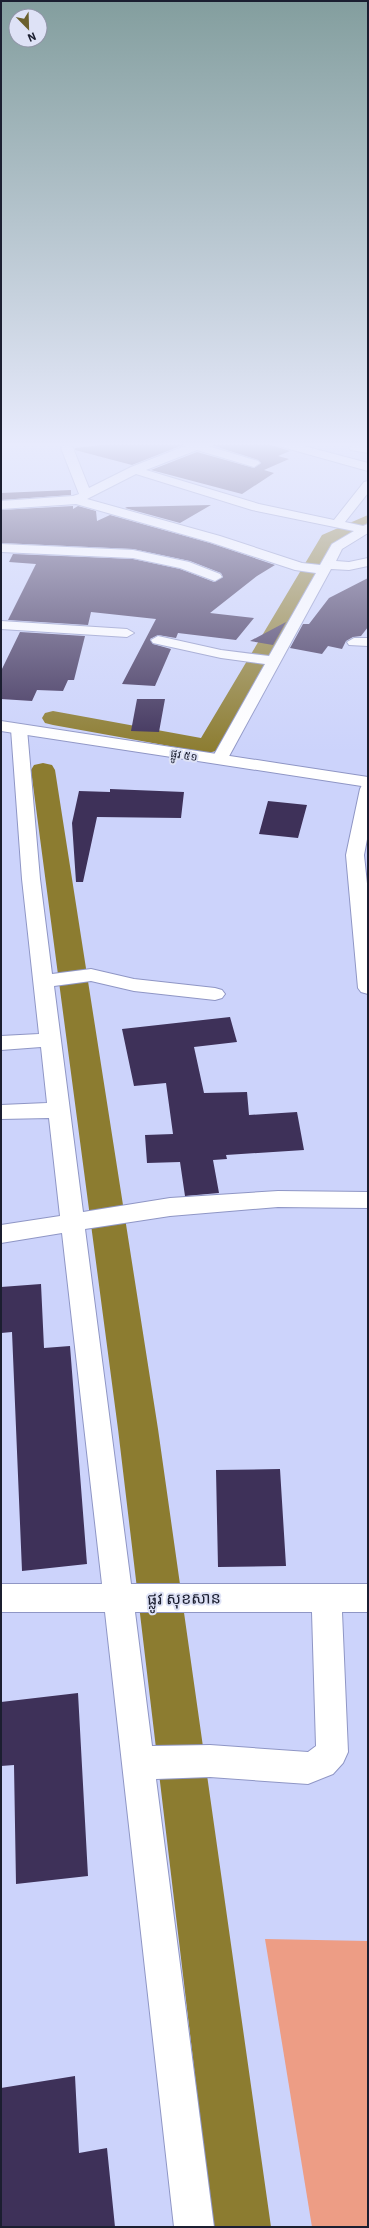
<svg xmlns="http://www.w3.org/2000/svg" width="369" height="2228" font-family="'IBM Plex Sans','Noto Sans Khmer',sans-serif">
<rect width="100%" height="100%" fill="#ccd3fb"/>
<path fill="#ed9d85" d="M265,1939l103,2v286h-56z"/>
<g fill="none" stroke-linecap="round" stroke-linejoin="round">
<path fill="#8c7c30" fill-rule="evenodd" d="M368,515v12l-32,16 -120,208 -8,2 -155,-28 -8,-2 -3,-5 3,-5 8,-2 148,27 121,-203z
M43,763l9,2 3,5 103,659 113,798h-58l-95,-798 -87,-659 3,-5z"/>
</g>
<path fill="#3e3159" d="M134,441h59l-61,24 -57,-15v-2z
M216,441h49l3,3 22,7 -12,5 11,3 -25,11 10,3 -32,21 -91,-24 46,-18 57,16 7,-5 -3,-3 -47,-15z
M71,490v5l-70,5v-7z
M211,505l-31,18 -55,-15 2,-1z
M73,506v3l5,-3 18,5 1,10 13,-6 100,28 65,22 -18,11 -47,37 44,5 -18,22 -58,-7 -2,5 -18,-3 -8,4 3,5 18,5 -16,37 -33,-2 34,-65 -65,-7 -3,13 -80,-5 28,-56 -27,-2 4,-8 120,5 47,10 34,13 9,-5 -2,-4 -31,-12 -57,-12 -132,-6v-33z
M368,578v49l-7,9 -8,1 -7,4 -4,8 -14,-3 -6,8 -32,-6 13,-24h6l20,-26z
M286,622l-13,23 -23,-4z
M20,632l65,4 -11,44h-6l-5,11 -26,-1 -5,11 -31,-2v-28z
M137,699h28l-6,33 -28,-1z
M110,789l74,3 -3,26 -84,-1 -14,65h-7l-4,-59 7,-32 31,1z
M268,801l39,4 -9,33 -39,-4z
M230,1017l7,25 -43,5 10,46 43,-1 2,23 48,-3 7,38 -78,5 1,4 -14,1 6,33 -34,3 -5,-34 -33,1 -2,-28 28,-1 -7,-51 -32,3 -12,-57z
M41,1284l3,64 26,-2 17,218 -65,7 -10,-239 -11,1v-46z
M280,1469l6,97 -68,1 -2,-97z
M78,1693l10,183 -72,8 -2,-119 -13,1v-64z
M75,2076l4,77 28,-5 8,79h-114v-139z"/>
<g fill="none" stroke-linecap="round" stroke-linejoin="round">
<defs>
<path id="minor" d="M198,441h17l-7,5 50,15 2,2 -6,4 -57,-17 -51,20 113,34 75,16 30,-38 4,-1v12l-23,29 18,4 5,-2v9l-26,16 -6,12 13,1 19,-4v8l-19,4 -18,-1 -104,191 -2,3h-12l-2,-3 54,-96 -44,-6 -68,-15 -2,-3 7,-4 63,14 48,6 47,-83 -21,-3 -85,-28 -134,-38 -75,5v-8l72,-5 6,-2 -18,-46 2,-2h8l2,2 16,40 42,-21zM136,474l116,36 102,21 -22,13 -12,21 -18,-2 -82,-27 -133,-37z
M266,441h19l83,22v8l-100,-28z
M355,445l13,2v6l-17,-3 -2,-2 2,-2z
M1,544l132,6 56,12 31,12 2,3 -7,4 -35,-13 -47,-10 -132,-6z
M1,621l126,8 7,4 -7,4 -126,-8z
M354,638h14v8l-19,-1 -2,-3z
M19,724l6,2 2,3 13,150 12,95 39,-5 43,10 81,9 7,2 3,4 -3,4 -7,2 -81,-9 -43,-10 -37,5 29,226 87,-14 108,-7 90,1v16l-90,-1 -108,9 -85,13 46,355h237v28h-26l6,140 -5,11 -10,11 -25,10 -98,-7 -54,2 58,448h-40l-69,-615h-104v-28h101l-40,-351 -61,10v-18l59,-9 -11,-98 -48,1v-14l46,-2 -6,-56 -40,3v-14l38,-2 -17,-155 -11,-150 2,-3zM135,1612h177l4,134 -8,6 -98,-7 -58,1z
M368,784v50l-4,21 4,38v101l-7,-2 -3,-4 -12,-133 14,-66 2,-4z"/>
<path id="major" d="M1,721l367,56v10l-367,-56z"/>
</defs>
<use href="#minor" stroke="#8f96c5" stroke-width="2"/>
<use href="#major" stroke="#8f96c5" stroke-width="2"/>
<use href="#minor" fill="#fff" fill-rule="evenodd"/>
<use href="#major" fill="#fff" fill-rule="evenodd"/>
</g>
<linearGradient id="sky" x2="0" y2="1"><stop stop-color="#839e9e"/><stop offset="0.59" stop-color="#e8ebfd"/><stop offset="1" stop-color="#e8ebfd" stop-opacity="0"/></linearGradient>
<rect width="369" height="753" fill="url(#sky)"/>
<g text-anchor="middle" stroke-width="4" stroke-linejoin="round" paint-order="stroke">
<g font-size="11" fill="#1b1e30" stroke="#dee2f6">
<text transform="translate(184 755) rotate(9)" y="4">ផ្លូវ ៥១</text>
</g>
<g font-size="16" fill="#1b1e30" stroke="#dee2f6">
<text transform="translate(184 1598) rotate(-1)" y="6">ផ្លូវ សុខសាន</text>
</g>
</g>
<rect width="369" height="2228" fill="none" stroke="#1b1e30" stroke-width="4"/>
<g transform="translate(28 28) rotate(157)"><circle r="19" fill="#dee2f6" stroke="#9094a7"/>
<path d="M0-3L7 15L0 10L-7 15Z" fill="#6b602d"/>
<text y="-6" font-size="11" font-weight="bold" text-anchor="middle" fill="#1b1e30">N</text>
</g>
</svg>
